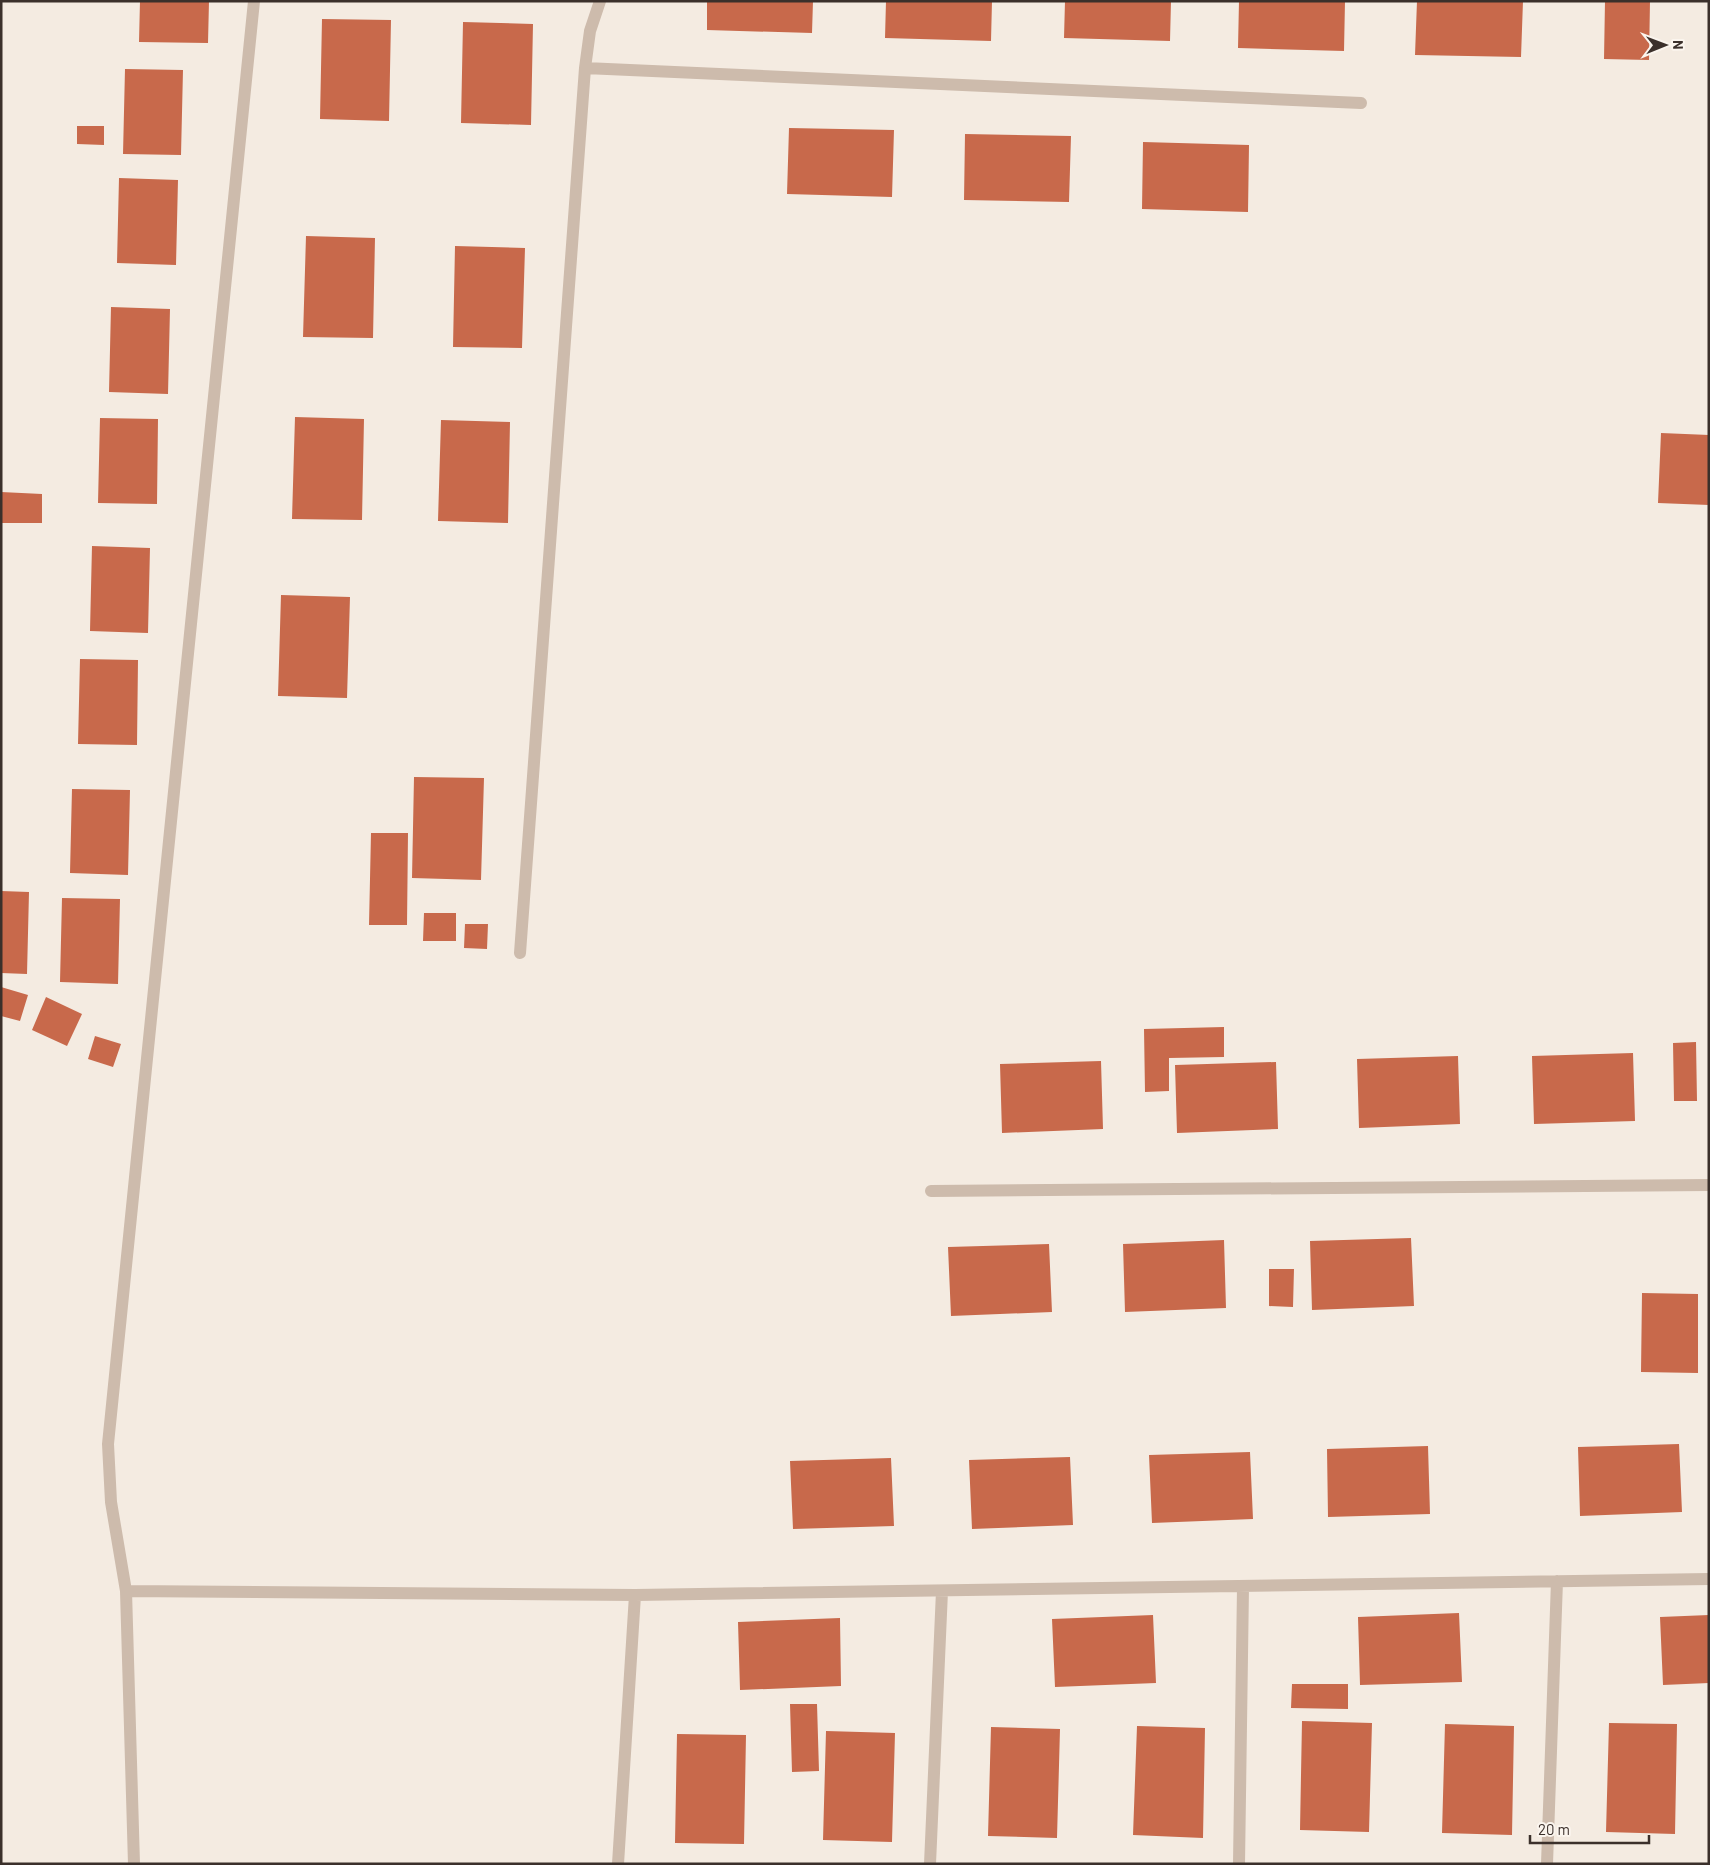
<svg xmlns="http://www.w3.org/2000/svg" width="1710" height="1865" font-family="Barlow,sans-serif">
<rect width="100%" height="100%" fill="#f4ebe1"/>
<path fill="#c8694b" d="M140,1h69l-1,42 -69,-1z
M707,1h106l-1,32 -105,-3z
M886,1h106l-1,40 -106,-3z
M1065,1h106l-1,40 -106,-3z
M1239,1h106l-1,50 -106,-3z
M1417,1h106l-2,56 -106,-2z
M1605,1h45l-1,59 -45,-1z
M322,19l69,1 -2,101 -69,-2z
M463,22l70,2 -2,101 -70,-2z
M125,69l58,1 -2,85 -58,-1z
M77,126h27v19l-27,-1z
M789,128l105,2 -2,67 -105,-3z
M965,134l106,2 -2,66 -105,-2z
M1143,142l106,3 -1,67 -106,-3z
M119,178l59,2 -2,85 -59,-2z
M306,236l69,2 -2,100 -70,-1z
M455,246l70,2 -3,100 -69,-1z
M111,307l59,2 -2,85 -59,-2z
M295,417l69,2 -2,101 -70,-1z
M100,418l58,1 -1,85 -59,-1z
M441,420l69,2 -2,101 -70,-2z
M1661,433l48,2v70l-51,-2z
M1,492l41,2v29h-41z
M92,546l58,2 -2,85 -58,-2z
M281,595l69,2 -3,101 -69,-2z
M80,659l58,1 -1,85 -59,-1z
M414,777l70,1 -3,102 -69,-2z
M72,789l58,1 -2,85 -58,-2z
M371,833h37l-1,92h-38z
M1,891l28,1 -2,82 -26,-1z
M62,898l58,1 -2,85 -58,-2z
M424,913h32v28h-33z
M465,924h23l-1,25 -23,-1z
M1,987l27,8 -8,26 -19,-5z
M46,997l36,17 -15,32 -35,-16z
M1224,1027v30l-55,1v33l-24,1 -1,-63z
M95,1036l26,8 -8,23 -25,-8z
M1696,1042l1,59h-23l-1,-58z
M1633,1053l2,68 -101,3 -2,-68z
M1458,1056l2,68 -101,4 -2,-69z
M1101,1061l2,68 -101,4 -2,-69z
M1276,1062l2,67 -101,4 -2,-68z
M1411,1238l3,68 -102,4 -2,-69z
M1224,1240l2,68 -101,4 -2,-68z
M1049,1244l3,68 -101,4 -3,-69z
M1269,1269h25l-1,38 -24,-1z
M1642,1293l56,1v79l-57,-1z
M1679,1444l3,68 -102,4 -2,-69z
M1428,1446l2,68 -102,3 -1,-68z
M1250,1452l3,67 -101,4 -3,-68z
M1070,1457l3,68 -101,4 -3,-69z
M891,1458l3,68 -101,3 -3,-68z
M1459,1613l3,69 -102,3 -2,-68z
M1153,1615l3,68 -101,4 -3,-68z
M1709,1615v68l-46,2 -3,-68z
M840,1618l1,68 -101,4 -2,-68z
M1292,1684h56v25l-57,-1z
M790,1704h27l2,67 -27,1z
M1302,1721l70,2 -3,109 -69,-2z
M1609,1723l68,1 -2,110 -69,-2z
M1445,1724l69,2 -2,109 -70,-2z
M1137,1726l68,2 -2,110 -70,-3z
M991,1727l69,2 -3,109 -69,-2z
M826,1731l69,2 -3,109 -69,-2z
M677,1734l69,1 -2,109 -69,-1z"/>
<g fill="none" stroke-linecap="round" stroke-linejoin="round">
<path stroke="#cdbbac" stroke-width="12" d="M254,1l-146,1443 3,58 15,89 509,4 1074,-16
M585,68l776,35
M520,953l65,-885 5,-37 10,-30
M931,1191l778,-6
M126,1591l8,273
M618,1864l17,-269
M930,1864l12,-273
M1239,1864l4,-277
M1547,1864l10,-283"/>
</g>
<rect width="1710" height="1865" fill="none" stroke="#3b302b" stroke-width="5"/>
<g transform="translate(1665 45) rotate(89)" stroke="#fbf5ee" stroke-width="4" paint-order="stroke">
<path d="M0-4L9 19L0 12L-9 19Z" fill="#3b302b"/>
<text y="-8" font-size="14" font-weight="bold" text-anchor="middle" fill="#3b302b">N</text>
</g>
<path d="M1530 1835v8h119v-8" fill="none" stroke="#3b302b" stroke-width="2.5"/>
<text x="1538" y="1835" font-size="15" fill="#3b302b" stroke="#fbf5ee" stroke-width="4" paint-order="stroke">20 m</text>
</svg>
